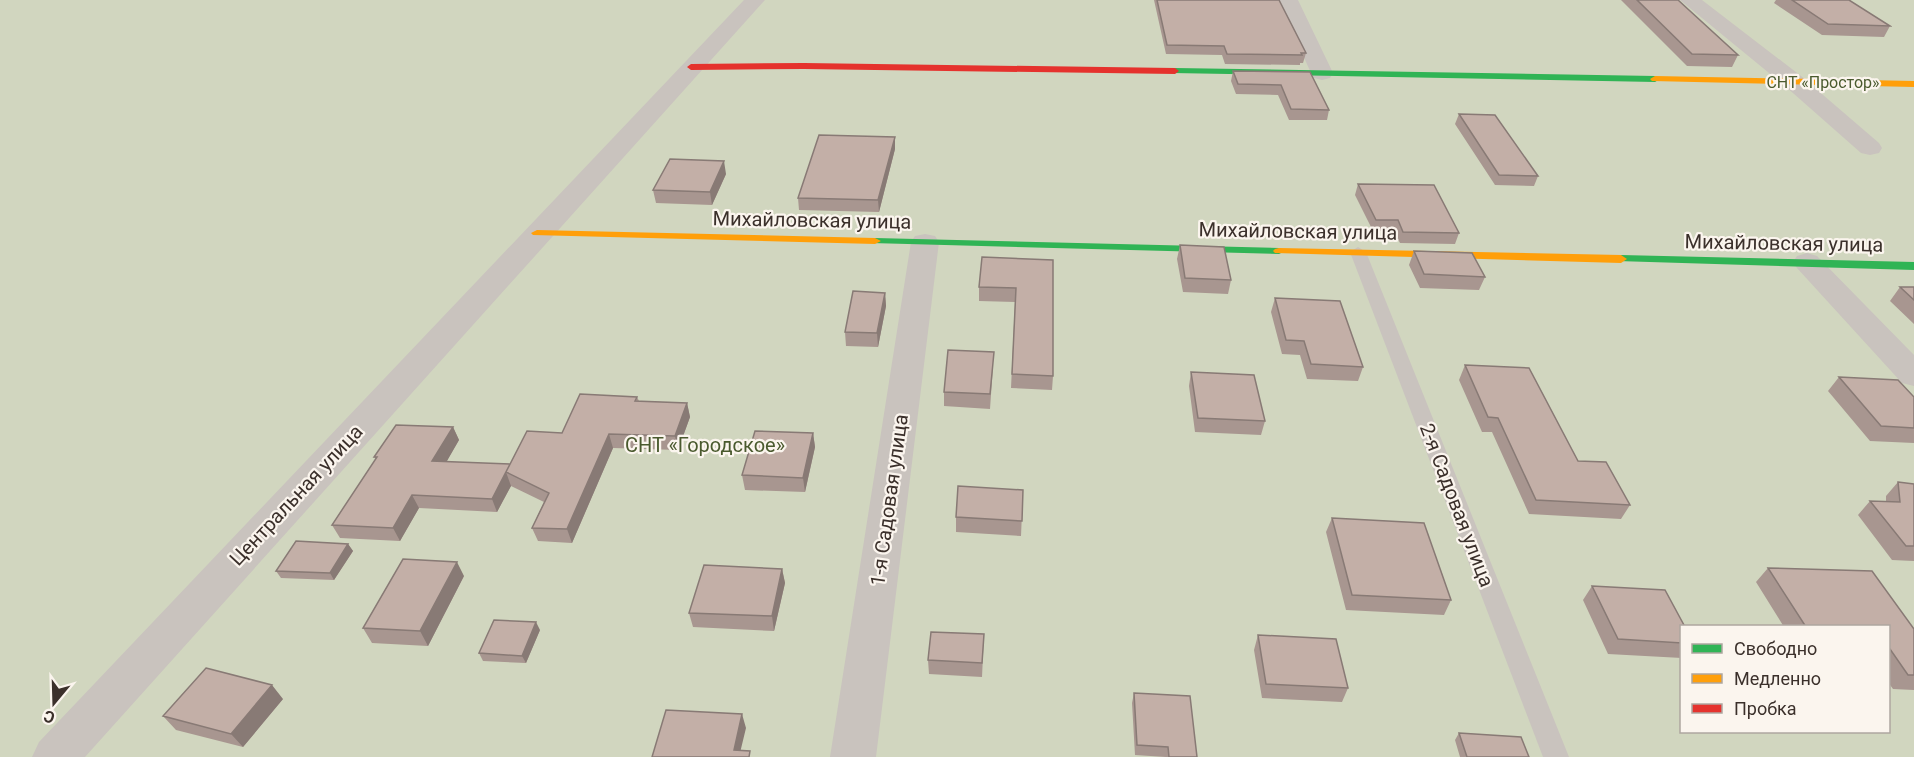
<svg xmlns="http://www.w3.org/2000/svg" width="1914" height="757" font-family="Roboto,sans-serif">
<rect width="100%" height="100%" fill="#f0ebe5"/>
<path fill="#d1d6bf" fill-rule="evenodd" d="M0,0h1914v757h-1914zM1682,626h206v106h-206z"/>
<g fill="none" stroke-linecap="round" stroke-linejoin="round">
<path fill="#c9c3be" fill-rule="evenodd" d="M1358,247l8,5 203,505h-26l-193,-505z"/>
<path fill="#c9c3be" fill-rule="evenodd" d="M744,0h21l-680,757h-53l7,-15z
M1278,0h20l35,73 -3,5 -8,2 -8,-2 -3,-5z
M1680,0h22l99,76 78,67 3,5 -3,5 -9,2 -9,-2 -76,-67z
M925,234l10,2 4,6 -63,515h-46l81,-515 4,-6z
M1807,253l10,3 97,99v31l-12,-3 -105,-115 -4,-6 4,-6z"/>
<path fill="#30b455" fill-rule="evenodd" d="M1175,68l480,8 5,3 -5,3 -483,-9v-4z
M875,238l404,10 6,3 -6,3 -408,-11v-4z
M1621,255l293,7v8l-297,-9 -2,-2 2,-2z"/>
<path fill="#ff9f0a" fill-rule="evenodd" d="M1655,76l259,5v6l-262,-6 -2,-2z
M537,230l338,8 6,3 -6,3 -342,-9 -2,-2z
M1279,248l342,7 6,4 -6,4 -346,-10 -2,-2 2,-2z"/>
<path fill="#e5322d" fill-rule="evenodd" d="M804,63l371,5 4,3 -4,3 -371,-5 -113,1 -4,-3 4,-3z"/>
</g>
<path fill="#a89690" d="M1154,0h125l27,53 -3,10h-3v2l-75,-1 -3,-9 -56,-1z
M1621,0h57l60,55 -6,12 -45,-1z
M1776,0h73l41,26 -6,11 -62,-2 -48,-32z
M1233,71l77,1 19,38 -2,10h-38l-11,-25 -42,-1 -5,-13z
M1459,114l79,62 -4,10 -39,-1 -40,-61z
M895,137v12l-16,63 -80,-2 -1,-12z
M726,174l-14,31 -56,-2 -3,-13z
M1358,184l101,49 -4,11 -55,-1 -6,-12h-21l-18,-36z
M1180,245l51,35 -3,14 -45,-2 -6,-33z
M1414,251l71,26 -6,13 -59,-2 -11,-23z
M1053,260v116l-1,14 -41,-2 4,-86 -36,-1v-14z
M1900,287h14v37l-24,-23z
M885,293l1,13 -8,41 -32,-1 -1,-14z
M1275,298l88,69 -5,14 -51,-2 -7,-24 -18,-1 -11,-42z
M1465,365l165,140 -9,14 -92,-5 -37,-82h-10l-23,-52z
M993,366l-3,43 -46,-3v-14z
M1191,372l74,49 -4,14 -66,-3 -6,-46z
M1839,377l75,20v46l-44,-2 -42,-50z
M637,397l2,4 48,2 3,14 -12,33 -65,-2 -41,95 -34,-2 -6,-13 12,-26 -33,-16 -14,26 -78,-4 -19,33 -60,-3 -8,-13 44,-66 -2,-2 79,-30 6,13 -13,22 64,2 52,-31z
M813,433l2,14 -10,45 -60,-2 -3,-15z
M1898,482l16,2v77l-22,-1 -34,-45 12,-14 16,1v-6z
M1023,490l-2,46 -65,-4v-15z
M1332,518l119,82 -7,15 -98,-5 -20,-78z
M348,544l5,7 -19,29 -53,-2 -5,-7z
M1768,568l146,61v61l-21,-1 -5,-7v-55h-104l-28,-45z
M782,569l3,14 -11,48 -81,-4 -4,-14z
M464,576l-36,70 -56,-3 -9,-15z
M1592,586l90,41v31l-74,-4 -25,-54z
M540,630l-14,33 -43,-2 -4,-8z
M984,634l-2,43 -53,-3 -1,-14z
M1258,635l90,53 -6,14 -80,-4 -8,-48z
M1134,693l63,64h-31l-31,-2 -3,-52z
M283,699l-40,48 -67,-17 -13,-14z
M1459,733l70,24h-69l-5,-17z"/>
<path fill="#887a75" d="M895,137v12l-16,63 -1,-12z
M724,161l2,13 -14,31 -2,-13z
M885,293l1,13 -8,41 -1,-14z
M687,403l3,14 -12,33 -3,-14z
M453,427l6,13 -20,35 -7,-14z
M813,433l2,14 -10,45 -2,-14z
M609,434l4,14 -41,95 -5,-14z
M506,472l5,14 -14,26 -5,-13z
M412,495l7,13 -19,33 -7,-13z
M348,544l5,7 -19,29 -4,-7z
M457,562l7,14 -36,70 -8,-15z
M782,569l3,14 -11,48 -2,-15z
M536,622l4,8 -14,33 -4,-7z
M272,685l11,14 -40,48 -12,-13z
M742,714l4,14 -7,29 -5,-7z"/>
<path fill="#c3afa7" stroke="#887a75" stroke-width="1.5" d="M1157,0h122l27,53h-5l1,2 -75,-1 -3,-8 -57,-1z
M1637,0h41l60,55 -46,-1z
M1792,0h57l41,26 -62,-2z
M1233,71l77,1 19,38 -38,-1 -10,-24 -43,-1z
M1459,114l36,1 43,61 -39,-1z
M819,135l76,2 -17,63 -80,-2z
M670,159l54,2 -14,31 -57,-2z
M1358,184l76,1 25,48 -56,-1 -5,-12h-22z
M1180,245l44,2 7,33 -46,-2z
M1414,251l58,2 13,24 -61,-3z
M982,257l71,3v116l-41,-2 4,-86 -37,-1z
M1900,287h14v13z
M853,291l32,2 -8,40 -32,-1z
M1275,298l65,3 23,66 -52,-3 -7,-23 -18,-1z
M948,350l46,2 -4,42 -46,-2z
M1465,365l64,3 49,93 28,1 24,43 -94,-5 -38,-82 -10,-1z
M1191,372l63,3 11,46 -67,-3z
M1839,377l59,3 16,17v31l-33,-2z
M580,394l57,3 -2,4 52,2 -12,33 -66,-2 -42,95 -35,-1 17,-35 -43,-21 21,-41 35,2z
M396,425l57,2 -21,34 78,3 -18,35 -80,-4 -19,33 -61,-3 45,-68h-3z
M755,431l58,2 -10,45 -61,-3z
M1898,482l16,2v62h-8l-36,-45 30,1z
M958,486l65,4 -1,31 -66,-4z
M1332,518l92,5 27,77 -99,-5z
M296,541l52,3 -18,29 -54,-2z
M403,559l54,3 -37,69 -57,-3z
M704,565l78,4 -10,47 -83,-3z
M1768,568l104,3 42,58v46h-6l-18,-26h-2v-22h-82z
M1592,586l73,4 20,37h-3v16l-64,-4z
M494,620l42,2 -14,34 -43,-3z
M931,632l53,2 -2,29 -54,-3z
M1258,635l78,4 12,49 -82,-4z
M206,668l66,17 -41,49 -68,-18z
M1134,693l56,3 7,61h-28l-1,-10 -31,-2z
M666,710l76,4 -8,36 16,1 -1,6h-97z
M1459,733l62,4 8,20h-62z"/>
<g text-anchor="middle" stroke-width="4.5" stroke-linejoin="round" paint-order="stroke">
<g font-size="16" fill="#4a5a2e" stroke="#fbf5ee">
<text x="1823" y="88">СНТ «Простор»</text>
</g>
<g font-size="20" fill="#3b302b" stroke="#fbf5ee">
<text transform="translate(812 220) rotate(1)" y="7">Михайловская улица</text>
<text transform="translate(1298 231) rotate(1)" y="7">Михайловская улица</text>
<text transform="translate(1784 243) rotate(1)" y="7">Михайловская улица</text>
<text transform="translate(296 495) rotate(-47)" y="7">Центральная улица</text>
<text transform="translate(889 500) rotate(-82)" y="7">1-я Садовая улица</text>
<text transform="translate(1457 505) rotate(69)" y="7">2-я Садовая улица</text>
</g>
<g font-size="20" fill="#4a5a2e" stroke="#fbf5ee">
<text x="705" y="452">СНТ «Городское»</text>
</g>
</g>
<rect x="1680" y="625" width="210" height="108" fill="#fbf5ee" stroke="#aea6a0" stroke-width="1.5"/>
<rect x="1692" y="644" width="30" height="9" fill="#30b455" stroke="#aea6a0" stroke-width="1.5"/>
<text x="1734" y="655" font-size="18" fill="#3b302b">Свободно</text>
<rect x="1692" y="674" width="30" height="9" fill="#ff9f0a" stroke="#aea6a0" stroke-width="1.5"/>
<text x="1734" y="685" font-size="18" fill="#3b302b">Медленно</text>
<rect x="1692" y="704" width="30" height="9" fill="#e5322d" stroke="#aea6a0" stroke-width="1.5"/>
<text x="1734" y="715" font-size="18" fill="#3b302b">Пробка</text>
<g transform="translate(54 703) rotate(199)" stroke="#fbf5ee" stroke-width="4.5" paint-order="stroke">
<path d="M0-4.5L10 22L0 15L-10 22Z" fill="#3b302b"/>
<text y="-9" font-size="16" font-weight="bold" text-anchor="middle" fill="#3b302b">С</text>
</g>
</svg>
